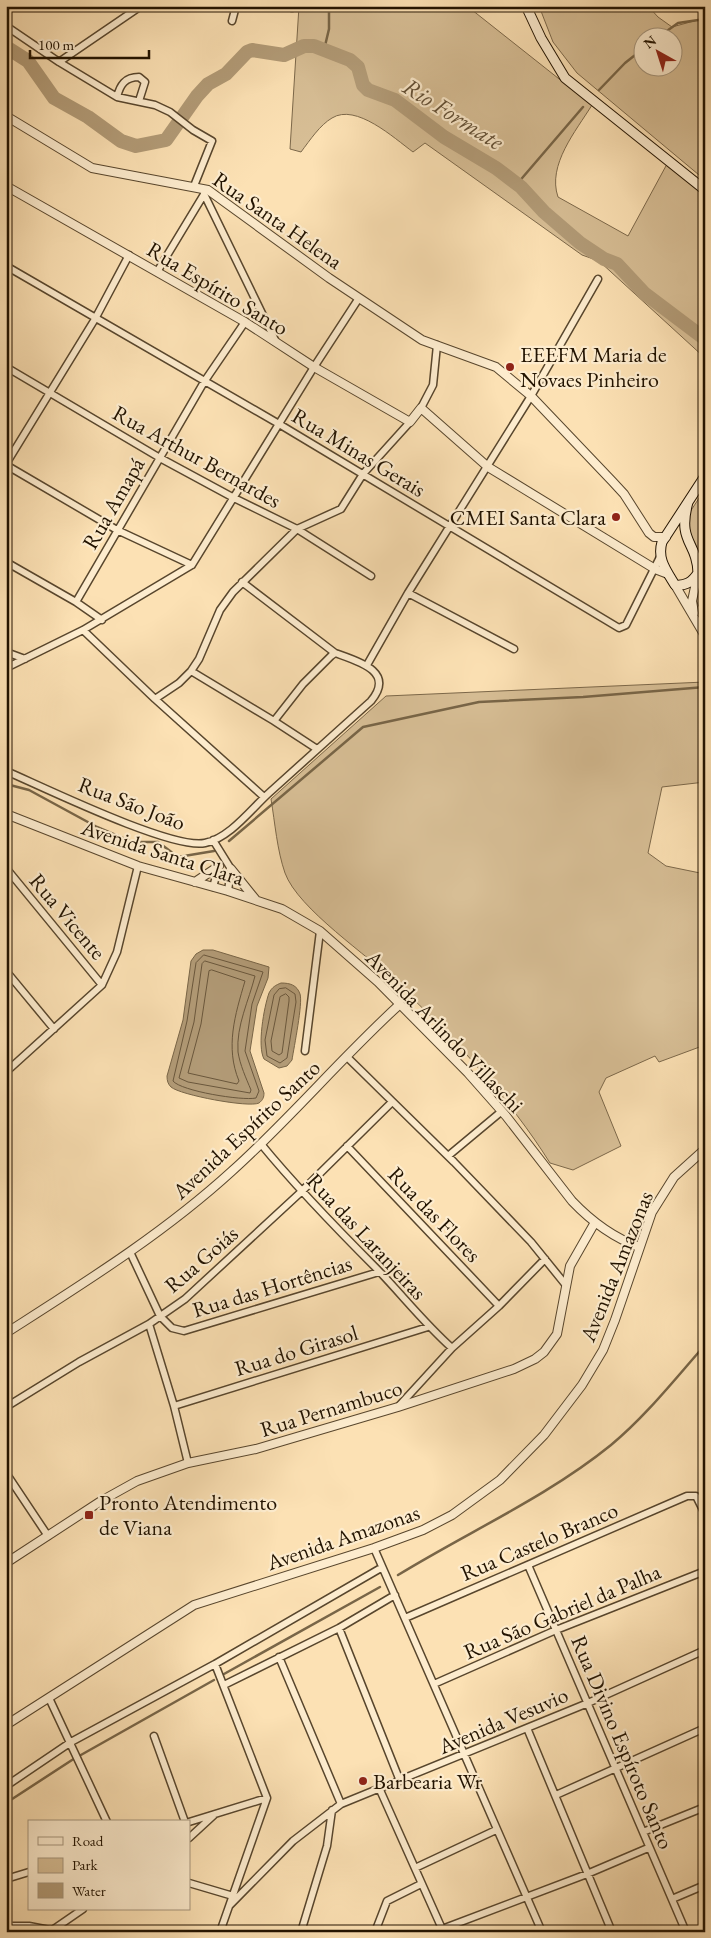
<svg xmlns="http://www.w3.org/2000/svg" width="711" height="1938" font-family="'EB Garamond',serif">
<rect width="100%" height="100%" fill="#fce1b4"/>
<filter id="stains"><feTurbulence type="fractalNoise" baseFrequency=".004" numOctaves="4"/><feColorMatrix values="0 0 0 0 .2 0 0 0 0 .09 0 0 0 0 .02 0 0 0 .5 -.17"/></filter>
<radialGradient id="worn" r=".72"><stop offset=".6" stop-color="#630" stop-opacity="0"/><stop offset="1" stop-color="#630" stop-opacity=".3"/></radialGradient>
<path fill="#d7be95" stroke="#7c684a" fill-rule="evenodd" d="M299,6h168l125,99c-16,26 -45,60 -34,92l70,39 39,-72 38,31v163l-106,-97 -17,-6 -157,-112 -12,9c-19,-14 -57,-49 -81,-34 -12,7 -22,22 -31,34l-11,-3z
M539,6h109l10,11 14,10 33,-9v162l-128,-107 -24,-31zM644,38h30v30h-30z
M705,489v130l-10,-21 8,-26v-7l-16,-27 1,-23z
M705,682v100l-43,5 -14,66 18,13 39,8v171l-46,17 -4,-6 -49,22 -7,14 22,54 -48,24 -23,-7c-40,-64 -97,-126 -152,-179 -29,-28 -100,-75 -113,-111 -8,-23 -10,-50 -14,-74l115,-103z"/>
<path fill="#b29b77" stroke="#786547" d="M203,950h10l56,17 -1,11 -11,28 -7,45 14,42c0,4 -1,7 -5,10 -10,5 -79,-8 -88,-16 -3,-3 -4,-6 -4,-11l16,-56 8,-59 5,-7z
M281,983c9,0 16,2 19,11 3,9 -6,53 -8,66l-5,6 -8,2 -15,-9c-7,-13 0,-52 5,-66 3,-6 7,-8 12,-10z"/>
<g fill="none" stroke-linecap="round" stroke-linejoin="round">
<path stroke="#6a573c" stroke-width="1" d="M204,955l59,17 -11,32 -7,47 14,40 -3,7c-14,3 -75,-7 -83,-17l14,-60 9,-58z
M205,961l50,15c-6,24 -19,50 -17,76 2,13 8,26 13,38l-1,3 -62,-11 -9,-4 15,-56 8,-58z
M212,970l33,11c-10,34 -20,66 -6,100l-2,3 -49,-11 13,-49 8,-53z
M286,988l9,6 1,8 -9,56 -7,5 -13,-7 -2,-16 9,-45 5,-6z
M286,994l3,3v4l-7,52 -3,2 -7,-4 -1,-10 9,-44z"/>
<path stroke="#786547" stroke-width="2.5" d="M657,38l21,-15 27,-4
M324,50l5,-21v-23
M599,90l26,-27 19,-15
M517,184l66,-77
M6,784l23,6 68,37 35,15h26l20,15 36,-6
M229,841l134,-114 116,-25 104,-5 122,-10
M398,1575c70,-43 149,-78 213,-130 35,-29 64,-66 94,-100
M224,1674l156,-87
M6,1803l66,-43 142,-80"/>
<path stroke="#b29b77" stroke-width="14" d="M6,47l22,14 26,37 34,19 33,24 15,5 30,-6 31,-44 11,-12 18,-10 21,-22 5,-2 32,5 20,-9h10l36,14 8,7 5,18 5,5 27,10 49,37 52,31 25,19 23,25 36,31 24,16 13,5 27,29 61,46"/>
<defs>
<path id="minor" d="M292,8v-2
M232,21l4,-15
M6,26l53,36 58,35 38,8 15,7 23,18 19,11 -18,45
M59,62l82,-56
M117,97c3,-12 8,-20 22,-20l6,5 -6,19
M204,194l72,148
M6,266l273,158 340,204 7,-3 34,-68
M157,272l49,-81
M6,367l154,91 74,40 63,31 74,47
M421,408l12,-23 4,-40
M6,464l89,-145 34,-64
M6,465l111,65 75,35
M6,562l70,40 26,18
M242,582l93,71
M408,593l106,56
M76,602l128,-220 41,-60
M83,630l72,69 109,98
M6,652l19,7
M367,665l41,-72 123,-197 67,-117
M6,668l77,-38 109,-65 122,-198 45,-69
M191,671l83,50
M155,699l24,-16 12,-12 8,-12 21,-49 13,-18 64,-63 44,-20 22,-35 47,-52
M6,771c37,16 166,79 199,72 25,-5 46,-34 65,-51 33,-30 68,-61 101,-91 25,-30 -14,-40 -36,-48l-4,3 -28,28 -29,37 43,28
M213,840l18,29 -3,22
M6,868l96,117
M213,887l6,-21
M6,971l48,58
M305,1051l15,-120
M347,1057l107,105 77,80 34,42
M6,1072l96,-87 15,-33 21,-86
M261,1144c36,44 76,85 117,126 25,26 47,54 74,78
M347,1146l152,160
M448,1156l54,-45
M130,1252l30,64 12,12 12,3 195,-59
M149,1324l25,82 14,57
M174,1406l254,-79
M6,1407l73,-45 70,-38 36,-25 116,-107 91,-90
M398,1407l54,-59 47,-42 46,-47
M6,1473l42,63
M374,1548l168,384
M528,1565l158,367
M405,1618l282,-122h9l9,18
M339,1628l61,153
M279,1657l62,147
M215,1664l52,134 -47,134
M434,1684l122,-54 149,-59
M224,1685l115,-57 56,-33
M49,1698l58,124
M527,1728l85,204
M154,1736l31,86
M6,1786l65,-44 144,-78 166,-96
M380,1790l63,141
M556,1795l149,-67
M189,1822l78,-24
M643,1832l62,-25
M189,1838l25,-23
M415,1868l81,-38
M6,1879l23,-7
M189,1883l44,13
M672,1899l33,-14
M230,1905l63,-64 48,-37 247,-101 117,-53
M6,1926h23l31,6
M442,1929l145,-55 61,-26
M51,1931l32,-22
M301,1932l26,-86 5,-36
M375,1932l12,-31 34,-17"/>
<path id="tertiary" d="M6,116l86,52 116,22 121,88 93,62 74,27 35,29 81,85 12,13 25,39 5,4h12
M6,186l239,136 69,45 96,55 11,-14 67,59 167,102 13,5
M675,585l30,51
M694,613l-2,-12 6,-28
M6,814l132,52 90,25 54,18 38,22 58,51 90,91 38,43 66,85c19,20 40,36 67,46
M231,869l25,31
M195,882l24,-16
M6,1333c78,-50 157,-99 226,-162 58,-52 109,-113 167,-166
M6,1563l95,-62 36,-20 51,-18 68,-14 142,-42 116,-38 21,-10 9,-7 13,-18 13,-68 24,-42
M6,1725l188,-120 180,-57 49,-18 29,-15 48,-35 44,-45 38,-50 21,-35 12,-30 37,-108 22,-35 31,-28"/>
<path id="secondary" d="M526,6l15,32 24,40 140,112
M688,502c-11,41 9,39 10,71 -6,9 -12,13 -23,12 -9,-15 -18,-26 -13,-43l43,-66"/>
</defs>
<use href="#minor" stroke="#58462d" stroke-width="9"/>
<use href="#tertiary" stroke="#58462d" stroke-width="10"/>
<use href="#secondary" stroke="#221300" stroke-width="11"/>
<use href="#minor" stroke="#fdecce" stroke-width="6"/>
<use href="#tertiary" stroke="#fdecce" stroke-width="8"/>
<use href="#secondary" stroke="#fdecce" stroke-width="9"/>
</g>
<g fill="#8f2418" stroke="#fdecce" stroke-width="2">
<circle cx="510" cy="367" r="5"/>
<circle cx="616" cy="517" r="5"/>
<rect x="84" y="1510" width="10" height="10" rx="2.5"/>
<circle cx="363" cy="1781" r="5"/>
</g>
<g text-anchor="middle" stroke-width="4.5" stroke-linejoin="round" paint-order="stroke">
<g font-size="22" fill="#221300" stroke="#fdecce">
<text transform="translate(278 220) rotate(35)" y="8">Rua Santa Helena</text>
<text transform="translate(218 288) rotate(31)" y="8">Rua Espírito Santo</text>
<text transform="translate(359 452) rotate(31)" y="8">Rua Minas Gerais</text>
<text transform="translate(197 456) rotate(29)" y="8">Rua Arthur Bernardes</text>
<text transform="translate(113 503) rotate(-60)" y="8">Rua Amapá</text>
<text transform="translate(132 803) rotate(21)" y="8">Rua São João</text>
<text transform="translate(163 852) rotate(18)" y="8">Avenida Santa Clara</text>
<text transform="translate(68 916) rotate(50)" y="8">Rua Vicente</text>
<text transform="translate(445 1031) rotate(46)" y="8">Avenida Arlindo Villaschi</text>
<text transform="translate(246 1129) rotate(-43)" y="8">Avenida Espírito Santo</text>
<text transform="translate(435 1214) rotate(46)" y="8">Rua das Flores</text>
<text transform="translate(367 1236) rotate(47)" y="8">Rua das Laranjeiras</text>
<text transform="translate(201 1259) rotate(-41)" y="8">Rua Goiás</text>
<text transform="translate(616 1266) rotate(-68)" y="8">Avenida Amazonas</text>
<text transform="translate(272 1286) rotate(-17)" y="8">Rua das Hortências</text>
<text transform="translate(296 1350) rotate(-17)" y="8">Rua do Girasol</text>
<text transform="translate(331 1408) rotate(-17)" y="8">Rua Pernambuco</text>
<text transform="translate(343 1537) rotate(-19)" y="8">Avenida Amazonas</text>
<text transform="translate(539 1541) rotate(-23)" y="8">Rua Castelo Branco</text>
<text transform="translate(562 1611) rotate(-23)" y="8">Rua São Gabriel da Palha</text>
<text transform="translate(503 1720) rotate(-23)" y="8">Avenida Vesuvio</text>
<text transform="translate(623 1742) rotate(67)" y="8">Rua Divino Espíroto Santo</text>
</g>
<g font-size="22" fill="#221300" stroke="#fdecce" text-anchor="start">
<text x="520" y="362">EEEFM Maria de<tspan x="520" dy="25">Novaes Pinheiro</tspan></text>
<text x="606" y="525" text-anchor="end">CMEI Santa Clara</text>
<text x="99" y="1510">Pronto Atendimento<tspan x="99" dy="25">de Viana</tspan></text>
<text x="373" y="1789">Barbearia Wr</text>
</g>
<g font-size="24" font-style="italic" fill="#635036" stroke="#fdecce">
<text transform="translate(453 114) rotate(32)" y="8">Rio Formate</text>
</g>
</g>
<rect width="711" height="1938" fill="none" stroke="#fce1b4" stroke-width="25"/>
<rect x="8" y="8" width="696" height="1923" fill="none" stroke="#221300" stroke-width="2.5"/>
<rect x="12" y="12" width="686" height="1913" fill="none" stroke="#221300"/>
<rect x="28" y="1820" width="162" height="90" fill="#fdecce" stroke="#a5957c"/>
<rect x="38" y="1837" width="25" height="8" fill="#fdecce" stroke="#a5957c"/>
<text x="72" y="1846" font-size="15" fill="#221300">Road</text>
<rect x="38" y="1858" width="25" height="15" fill="#d7be95" stroke="#a5957c"/>
<text x="72" y="1870" font-size="15" fill="#221300">Park</text>
<rect x="38" y="1883" width="25" height="15" fill="#b29b77" stroke="#a5957c"/>
<text x="72" y="1896" font-size="15" fill="#221300">Water</text>
<g transform="translate(658 52) rotate(321)"><circle r="24" fill="#fdecce" stroke="#a5957c"/>
<path d="M0-4L9 19L0 12L-9 19Z" fill="#8f2418"/>
<text y="-8" font-size="14" font-weight="bold" text-anchor="middle" fill="#221300">N</text>
</g>
<path d="M30 50v8h119v-8" fill="none" stroke="#221300" stroke-width="2.5"/>
<text x="38" y="50" font-size="15" fill="#221300" stroke="#fdecce" stroke-width="4" paint-order="stroke">100 m</text>
<rect width="100%" height="100%" filter="url(#stains)"/>
<rect width="100%" height="100%" fill="url(#worn)"/>
</svg>
